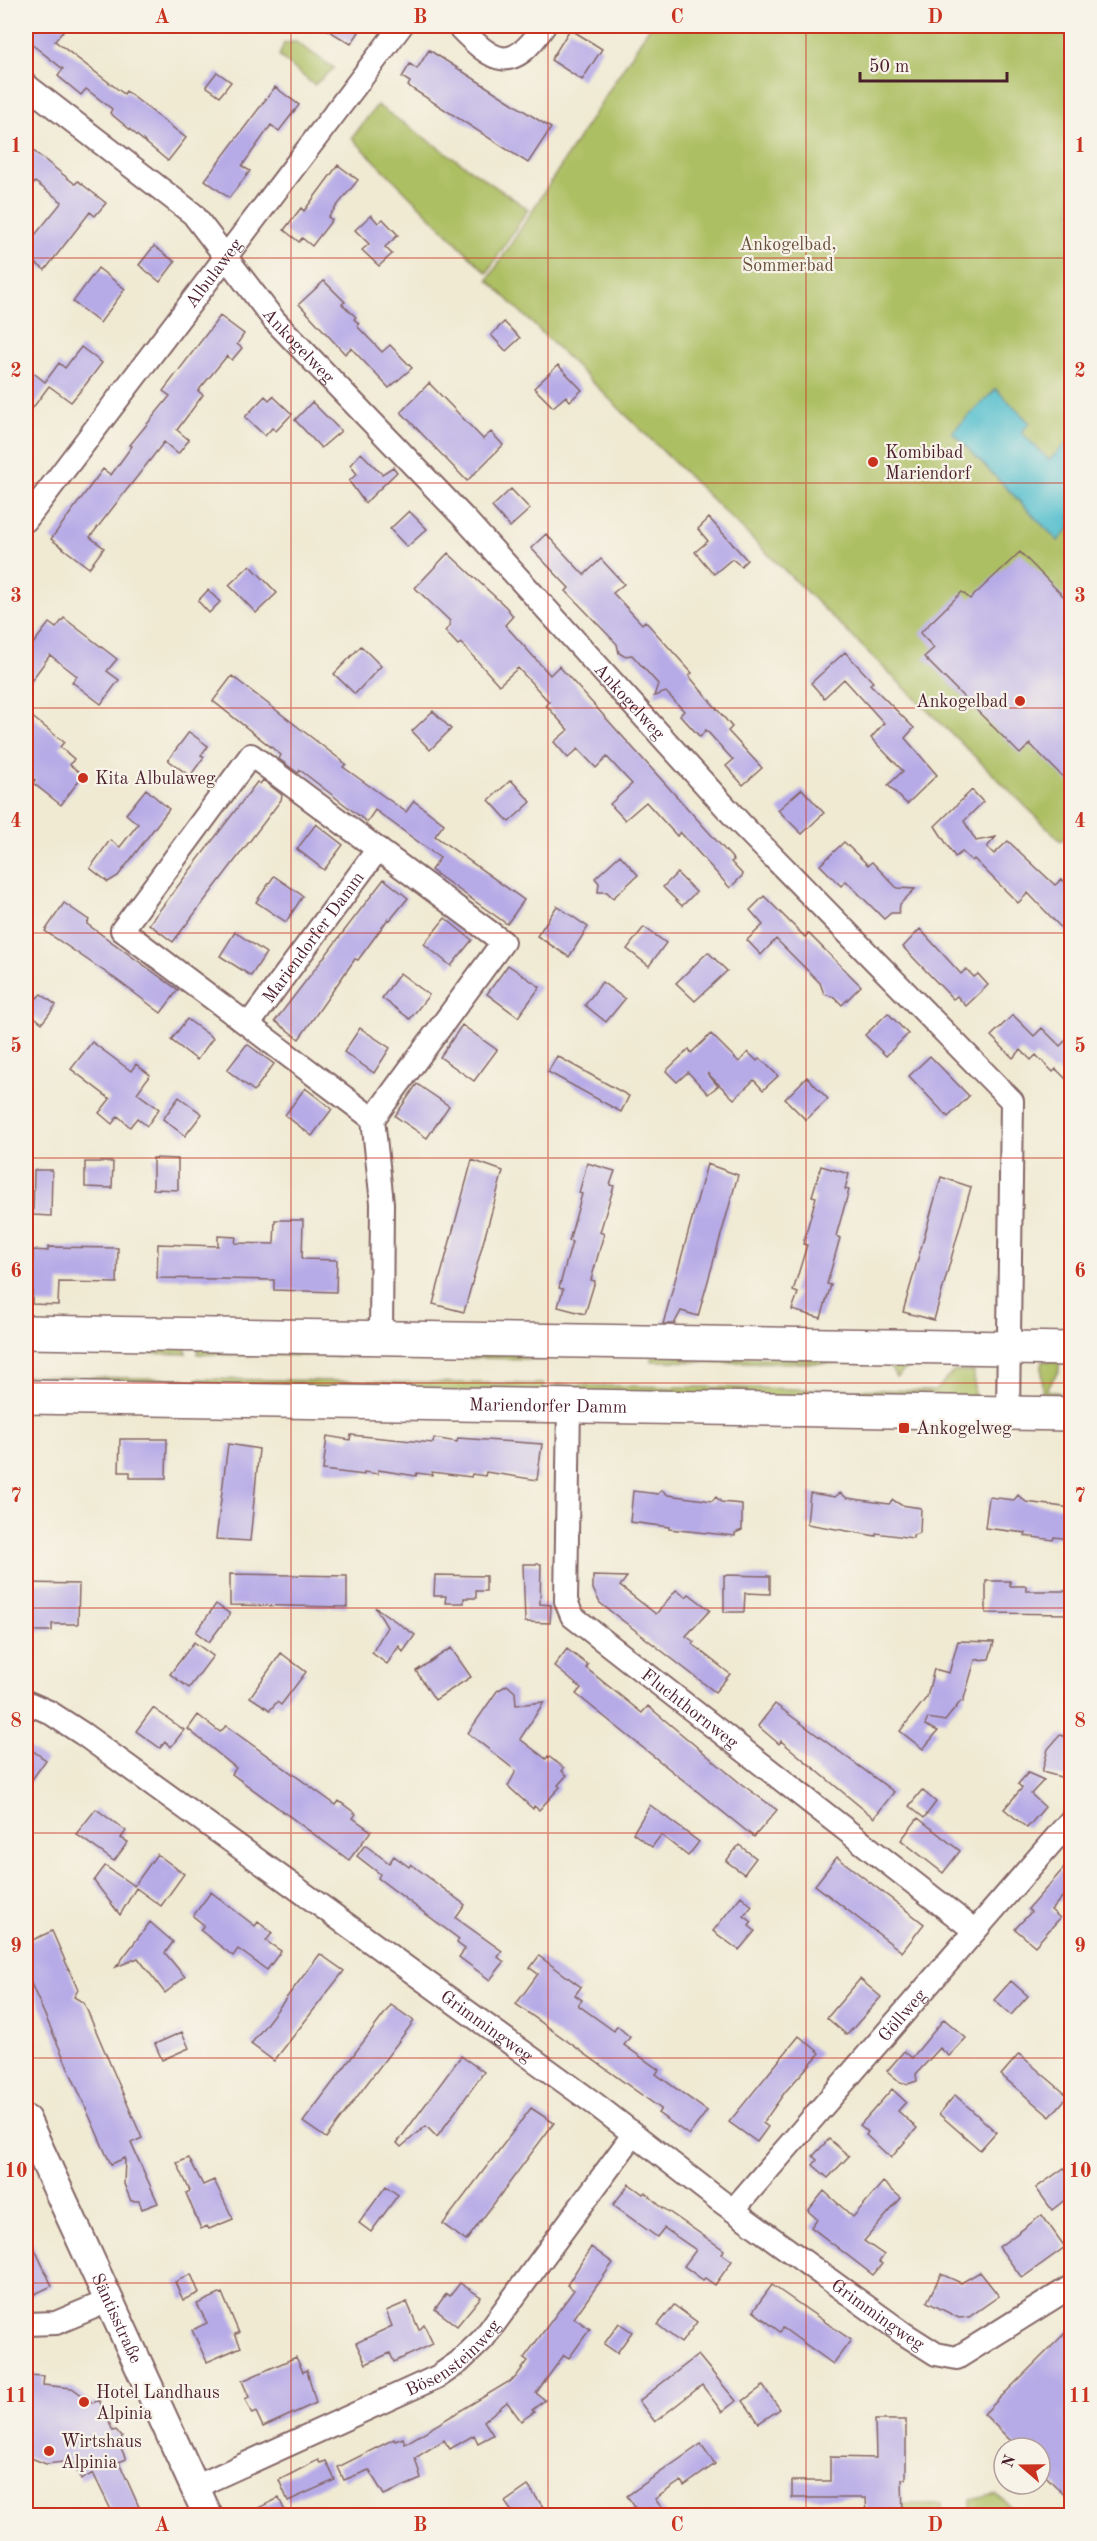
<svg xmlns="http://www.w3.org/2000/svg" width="1097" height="2541" font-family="'Old Standard TT',serif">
<rect width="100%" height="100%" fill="#f7f3e8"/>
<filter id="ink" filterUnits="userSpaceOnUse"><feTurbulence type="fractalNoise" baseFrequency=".0167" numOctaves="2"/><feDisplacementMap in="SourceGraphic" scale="12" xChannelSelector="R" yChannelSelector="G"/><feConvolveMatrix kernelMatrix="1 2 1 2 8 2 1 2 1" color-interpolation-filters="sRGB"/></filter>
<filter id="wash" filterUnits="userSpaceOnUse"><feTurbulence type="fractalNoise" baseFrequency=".008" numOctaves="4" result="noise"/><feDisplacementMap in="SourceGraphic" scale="24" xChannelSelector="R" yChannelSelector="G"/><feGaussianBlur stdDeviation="1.35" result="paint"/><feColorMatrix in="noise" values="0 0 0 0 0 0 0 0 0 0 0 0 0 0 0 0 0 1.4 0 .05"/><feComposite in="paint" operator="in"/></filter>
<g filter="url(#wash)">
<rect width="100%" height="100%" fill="#f0ead3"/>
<path fill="#adbf63" stroke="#7c6f47" stroke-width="1.5" d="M650,26h421v806l-10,9 -573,-561z
M296,42l38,26 -20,17 -35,-29 5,-13z
M377,105l151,104 -41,64 -135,-135z
M26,1345l160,3v6l-160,-3z
M198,1348l347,5v6l-347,-5z
M652,1355l264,6 -20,16 -7,-13 -237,-3z
M1042,1361h17v9l-13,20 13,3 -6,7 -11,1z
M954,1371h20v29l-418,-7v-8l379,6z
M26,1376l159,3v8l-159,-2z
M197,1379l347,5v9l-347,-5z
M997,2494l21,21h-48v-15z
M903,2504h40v11h-40z"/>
<path fill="#54bfce" stroke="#4f6f7c" stroke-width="1.5" d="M996,389l34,34 -9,9 28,28 21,-20 1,1v86l-13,14 -106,-109z"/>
<g id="blocks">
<path fill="#b7abe7" d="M26,26h41l-12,15 69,53 2,-3 60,47 -18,23 -58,-48 2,-4 -26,-20 -5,6 -23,-19 5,-7 -37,-29z
M321,26h27l11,6 -8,12z
M570,29l32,20 -20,31 -31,-20z
M429,50l122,78 -23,35 -120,-77 2,-4 -8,-5 8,-13 7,5z
M217,72l14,10 -11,14 -14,-10z
M275,87l24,18 -20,26 -8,-6 -29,41 8,5 -21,27 -24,-18z
M26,145l49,39 3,-3 28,22 -11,13 -5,-4 -45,58 -19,-14v-10l36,-44 -27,-20 -9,12z
M338,165l20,15 -30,37 4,3 -20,26 -10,-8 -3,4 -15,-12 17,-22 3,3z
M371,215l7,8 5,-4 15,16 -13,12 7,7 -13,12 -17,-16 7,-6 -14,-14z
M154,246l21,16 -15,20 -21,-17z
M98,268l27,21 -25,34 -27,-21z
M324,281l21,21 -3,2 14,13 -2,2 5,5 -2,2 25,26 8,-7 22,23 -23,20 -38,-40 -6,6 -46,-50z
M220,316l24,18 -7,10 5,4 -10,12 -5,-4 -29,35 5,4 -26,35 12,10 -11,14 -14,-12 -74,95 14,11 -15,20 -38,-29 52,-70 8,6 21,-29 -2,-1 40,-49 -7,-5z
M504,322l16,16 -14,13 -15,-16z
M81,347l21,16 -16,21 -15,18 -22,-16 -23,31v-50l19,15 14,-19 6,5z
M558,365l24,25 -12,11 -4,-5 -13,11 -19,-19z
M429,383l54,56 8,-7 12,13 -36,36 -66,-69z
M265,396l4,4 4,-4 19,18 -16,17 -4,-3 -7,8 -20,-19z
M312,402l29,29 -20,17 -26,-28z
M361,453l21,21 11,-7 4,5 -32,31 -16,-22 8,-7 -7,-9z
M511,489l19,20 -20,18 -18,-20z
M409,511l18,18 -20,18 -17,-18z
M709,518l38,42 -6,6 -9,-7 -18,15 -19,-22 13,-11 -10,-12z
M546,534l38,41 17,-16 23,25 -11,9 29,31 3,-3 47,52 -3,3 43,51 -4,4 34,37 -19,17 -17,-19 7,-6 -27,-30 -6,7 -20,-22 4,-4 -18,-19 -12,4 4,-12 -26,-29 -8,1 -5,-3 -2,-9 -51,-53 3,-3 -38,-40z
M1020,552l51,52v181l-41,-41 -10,10 -96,-97 10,-9 -14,-15 42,-41 8,7z
M448,553l58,54 7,9 -8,9 45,50 9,-9 175,194 -3,2 12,13 -13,13 -50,-56 -3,4 -31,-34 -21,18 -15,-16 22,-20 -25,-27 -11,11 -18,-19 -10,9 -14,-16 14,-12 -22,-25 3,-3 -31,-34 -19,17 -38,-42 -3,2 -13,-14 5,-5v-5l-35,-33z
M250,565l27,28 -21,20 -27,-28z
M208,590l12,12 -11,11 -11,-12z
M64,618l53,41 -10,12 12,9 -18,24 -29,-22 5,-6 -27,-21 -24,33v-35l23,-30 7,5z
M361,646l20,20 -26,28 -21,-20z
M845,652l28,30 -3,2 44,44 -9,10 32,37 -30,29 -19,-19 15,-14 -32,-33 13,-15 -40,-44 -20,19 -13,-15z
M232,676l114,88 -3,3 63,45 8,-11 30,23 -9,12 89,64 -17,24 -76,-54 9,-12 -65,-48 -8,12 -67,-52 -2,3 -19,-14 2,-4 -68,-54z
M433,711l18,18 -21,21 -18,-19z
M26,712l38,30 -4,5 14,12 -4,6 13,10 -22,30 -28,-22 2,-3 -9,-8z
M189,732l19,14 -7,9 3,2 -14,19 -22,-16z
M263,780l19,15 -1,5 -108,142 -24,-18 108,-142 3,2z
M511,780l20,22 -22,20 -20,-22z
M146,789l23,20 -51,67 -10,6 -18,-14 20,-28 10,7 18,-23 -12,-10z
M802,789l22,24 -22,21 -24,-24z
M972,790l11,12 -19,19 12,20 20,-4 -9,10 7,7 14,-13 47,44 7,-6 9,10v49l-43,-45 -10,10 -44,-44 -2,2 -10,-9 -7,5 -20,-31z
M316,824l27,21 -19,25 -27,-21z
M844,842l24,23 4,-3 25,26 18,1 -15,15 -1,9h-8l-7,6 -38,-38 -5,5 -21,-21z
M620,855l18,20 -25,23 -6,-6h-9l1,-9 -4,-5z
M677,873l19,19 -14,14 -19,-19z
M274,876l29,20 -17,26 -30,-20z
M384,879l24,19 -18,22 -2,-1 -30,41 -3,-1 -56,80 -24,-18z
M764,896l41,41 3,-4 53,53 -19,19 -8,-8 -10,-3 -4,-11 -44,-44 -15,16 -14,-15 16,-15 -13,-15z
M64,903l25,17 -2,4 91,66 -17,23 -44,-33 -72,-49z
M557,906l31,21 -19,30 -32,-21z
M445,918l27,22 -21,26 -27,-22z
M644,927l22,16 -17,23 -22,-17z
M920,929l41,45 5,-5 8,8 4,-3 10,11 -22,21 -9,-10 -4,3 -50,-52z
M235,932l31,21 -15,23 -31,-20z
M708,952l19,19 -32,30 -19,-18z
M508,965l32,22 -22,30 -31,-23z
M400,973l29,22 -19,24 -28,-21z
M602,982l23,17 -19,23 -21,-17z
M26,989l11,9 4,-4 15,11 -14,18 -16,-13z
M888,1013l20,21 -22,22 -21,-21z
M1013,1015l21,21 8,-8 18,18 11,-11v49l-15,-15 -3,3 -17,-17 -5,5 -10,-10 -8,8 -22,-22z
M187,1019l26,19 -16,22 -26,-20z
M462,1025l35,25 -23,31 -34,-24z
M360,1028l30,20 -16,25 -30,-21z
M711,1034l28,28 9,-10 9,9 3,-3 18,18 -15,14 -9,-10 -20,19 -27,-26 11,13 -10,8 -20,-22 -11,10 -11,-11 23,-22 2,4z
M92,1042l39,29 5,-7 14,11 -13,18 22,16 -12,17 -10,-8 -7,9 -12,-11 -6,8 -13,-11 11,-14 -39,-30z
M247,1044l27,20 -20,27 -27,-21z
M557,1056l72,40 -8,16 -73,-40z
M930,1056l39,40 -21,21 -39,-41z
M807,1077l21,22 -22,21 -21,-21z
M417,1084l32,22 -22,32 -32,-22z
M305,1088l27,21 -20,27 -27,-21z
M179,1097l23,17 -17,22 -22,-17z
M153,1158l25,1v31l-25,-1z
M472,1160l31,11 -39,141 -31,-8z
M85,1162h28l-1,26 -27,-1z
M587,1163l28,8 -5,14 4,1 -14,46 4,2 -13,46 4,1 -10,33 -27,-7 5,-18 -4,-1 13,-46 -3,-1 13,-47 -3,-1z
M707,1164l31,11 -40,141 -17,-5 -7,13h-11z
M821,1166l28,8 -4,15 4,1 -13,46 4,2 -13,46 4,1 -10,33 -29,-8 6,-17 -5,-2 14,-46 -4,-1 13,-47 -4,-1z
M34,1170h18l-1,46 -18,-1z
M941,1177l30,10 -37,133 -31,-8z
M275,1220h28l-1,39 35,1 -1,32 -62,-2v-10l-117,-2 1,-34 60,2v-10l18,1 -1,6 39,1z
M48,1247l70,1 -1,35 -58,-1 -1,23 -26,-1 1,-54 15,1z
M351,1435l82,8 1,-5 23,4 1,-4 84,6 -5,36 -51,-8 -1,4 -13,-2 -1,3 -39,-5v3l-15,-2 -1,3 -38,-6v4l-14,-2v3l-41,-5 4,-34 23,4z
M120,1439h47l-1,39h-36v-6h-11z
M228,1444l31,5 -9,92 -34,-2z
M662,1490l6,5 44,6 4,-4 5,5 21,2v26l-7,3v3l-66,-7v-2l-39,-5 3,-31 25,3z
M810,1493l25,4 5,-4 7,5 42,6 4,-4 8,5 20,3 -1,25 -7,2v3l-37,-5v3l-69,-12z
M1018,1495l8,7 45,6v31l-17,-2 -1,3 -28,-4 1,-3 -41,-5 4,-31 25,3z
M523,1564h18l-1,40 11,1 -1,18 -25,-1z
M230,1574l117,2v31l-117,-2z
M435,1575l51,1v15h-10v7h-12v5h-19l1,-7h-12z
M724,1575l46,1v18l-25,-1 -1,19h-20z
M593,1576l34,1 -7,9 36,28 20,-24 10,7 3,-3 21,16 -24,26 8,6 -2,2 38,30 -15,18 -115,-89 -7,-14z
M986,1581h24v5h16v5h45v23l-85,-1z
M26,1583l53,1 -1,40h-26v7h-26z
M216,1604l14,10 -21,28 -13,-10z
M375,1607l40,28 -12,17 -4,-6 -12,18 -15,-11 15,-26z
M958,1641l36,1 -5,17 -14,1 -12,42 -2,-1 -16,20 -17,-3 -3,7 13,6 -15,18 -23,-18 27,-34 7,-28 15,4z
M194,1642l19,14 -24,32 -19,-14z
M451,1648l20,29 -36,23 -19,-29z
M567,1649l21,16 -2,3 56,45 6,-7 92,77 37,27 -23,27 -178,-143 5,-6 -27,-22z
M281,1653l25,19 -25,33 -4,-3 -7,8 -20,-13z
M507,1685l8,7 1,13 28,-3 -24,37 26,20 2,-3 16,12 -2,3 5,4 -9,10 2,2 -21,23 -5,-4 -1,3 -25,-23 8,-15 -48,-38 29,-42z
M775,1704l119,88 -20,26 -93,-77 -2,3 -21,-18z
M153,1708l31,22 -13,17 -6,-5 -5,6 -24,-17z
M198,1715l22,17 6,-6 110,79 3,-4 17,13 -3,4 18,13 -22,29 -117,-86 4,-6 -48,-39z
M1060,1735l11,3v28l-3,13 -26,-7 6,-23z
M26,1746l20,14 -20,28z
M1028,1773l16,7 -13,14 14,13 -18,21 -23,-19 18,-21 -4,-4z
M922,1790l14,12 -12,16 -15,-12z
M650,1805l49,37 -11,14 -27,-21 -9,12 -19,-14z
M96,1809l30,22 -5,7 7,4 -14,19 -38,-27z
M918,1818l42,33 -17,22 -42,-33z
M365,1845l24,18 5,-7 15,11 2,-3 54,41 -9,13 46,33 -4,6 6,5 -14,18 -31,-23 6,-8 -8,-6 2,-4 -81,-61 2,-4 -23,-18z
M739,1845l17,13 -12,16 -18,-13z
M157,1854l27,20 -23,32 -25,-18 -16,27 -26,-34 11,-15 29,20z
M837,1857l87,67 -22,28 -87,-67z
M1071,1860v27l-20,23 9,8 -25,28 -20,-17 16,-17 -3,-3z
M211,1892l44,34 3,-4 14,11 -6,8 15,10 -14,19 -29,-21 -5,7 -33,-26 4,-5 -11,-9z
M741,1896l11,10 -8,10 8,6 -3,4 6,5 -16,19 -26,-19z
M150,1922l23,20 -8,11 20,24 -20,16 -27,-35 -22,9z
M52,1931l26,59 -4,7 10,6 58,135 -11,5 27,60 -16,6 -3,-8h-8l-7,-17 1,-26 -14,6 -5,-10 -80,-182v-29z
M320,1954l24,17 -70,90 -23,-17z
M539,1956l42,31 -6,8 7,5 -4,5 36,26 3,-5 13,11 -6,8 35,25 -3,4 51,37 -18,24 -31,-22 3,-4 -145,-105 22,-30 -8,-6z
M860,1979l21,18 -34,38 -20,-17z
M1011,1981l17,15 -17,19 -17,-15z
M391,2005l23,16 -88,117 -23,-16z
M944,2019l22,19 -17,18 -9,-8 -24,26 1,7 -9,3 -8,-2 -13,-11 17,-20 8,7z
M182,2032l7,16 -27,12 -7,-16z
M799,2036l21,17 -35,39 -22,31 5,4 -11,15 -28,-20z
M1019,2054l49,42 -18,21 -49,-42z
M461,2056l23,16 -47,65 -11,-11 -25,21 -4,-4z
M892,2089l14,13 -8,9 19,17 -26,30 -25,-23 2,-3 -8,-7z
M955,2095l41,37 -16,18 -41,-36z
M531,2108l23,15 -88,118 -23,-17z
M829,2139l20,17 -21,22 -15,-13 4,-5 -4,-4z
M189,2158l14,27 11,-5 19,39 -24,10 -2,-3 -6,3 -15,-36 4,-2 -13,-28z
M1064,2168l7,8v19l-19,15 -16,-22z
M883,2182l18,16 -37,43 20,14 -5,7 3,2 -9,11 -62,-48 6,-8 -9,-8 16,-20 29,26z
M629,2184l14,10 2,-2 14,13 65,45 -2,4 10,7 -17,24 -10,-7 -2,2 -19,-14 12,-16 -32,-22 -7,9 -44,-32z
M386,2186l12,9 -27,37 -12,-9z
M1042,2215l23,32 -43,31 -23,-31z
M26,2230l26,56 -26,12z
M591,2247l22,16 -39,55 16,11 -21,29 -5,-3 -28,38 9,7 -13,10 2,2 -13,9 -14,-19 -23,19 9,14 -15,8 -4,-8 -24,14 -6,-9 -29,18 6,21 -37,16 -15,-25 -25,10 -6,-13 56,-28 1,2 8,-3 2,6 110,-66 13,-17 -4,-3 50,-68 -7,-5z
M980,2272l19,24 -30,21 -10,1 -32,-16 14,-28 20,9z
M191,2274l8,19 -16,7 -8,-18z
M460,2283l21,14 -24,29 -22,-17 11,-15 4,2z
M772,2285l79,55 -18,24 -50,-36 -3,4 -27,-21z
M222,2293l17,40 -4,1 6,13 -34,15 -15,-32 15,-7 -10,-19z
M407,2302l12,28 5,-5 9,19 -39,18 -4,-9 -24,11 -10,-21 36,-17 -6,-15z
M674,2305l23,17 -16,21 -23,-18z
M619,2323l13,9 -15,21 -13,-9z
M1071,2327v175l-31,-32v-22h-22l-34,-34z
M698,2355l38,46 -14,11 -20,-27 -47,37 -16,-21z
M296,2357l7,15 4,-2 9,33 -53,24 -7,-15 -4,2 -7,-15 4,-2 -7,-16z
M26,2375l18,1 -1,9 29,3 21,15 6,-3 14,31 3,-1 6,7 -1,11 5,11 -7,3 24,54h-29l-21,-43 -12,7 -9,-19 -26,3 -20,-8z
M763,2386l17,23 -21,14 -16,-22z
M875,2420h31v59h-4l1,37h-36l-1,-18h-74v-17h38v-24l46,1z
M701,2444l14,20 -31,22 -3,-5 -26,18 13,17h-45l12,-9 -8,-11z
M318,2460l2,3 6,-2 9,19 -47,21 -9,-21z
M528,2486l11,15 10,15h-34l-10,-14z
M279,2498l8,18h-45z"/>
</g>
</g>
<g filter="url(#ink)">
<use href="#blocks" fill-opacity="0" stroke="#846666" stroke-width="1.5"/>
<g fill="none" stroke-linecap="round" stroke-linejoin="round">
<defs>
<g id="minor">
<path d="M458,26c36,37 53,49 86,0"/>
<path id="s1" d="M26,85l167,129 81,106 190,198 276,305 272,278 -4,312"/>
<path id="s2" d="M26,520l375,-494"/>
<path id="s3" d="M249,1024l129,-175"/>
<path d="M373,1119l-251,-189 129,-175 252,187 -130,177 9,84 -1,135"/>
<path id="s4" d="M569,1405l-3,196 6,15 402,314"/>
<path id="s5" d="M26,1702l23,10 34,22 512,370 124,96 184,133 33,21 21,4 115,-72"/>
<path id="s6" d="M733,2210l339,-391"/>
<path d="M26,2324l30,-1 52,-22"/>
<path id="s7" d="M195,2487l244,-111 20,-14 24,-23 150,-204"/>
</g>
<g id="tertiary">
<path id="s8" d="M26,2120l182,396"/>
</g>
<g id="primary">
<path d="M26,1332l1046,17"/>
<path id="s9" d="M26,1397l1046,17"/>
</g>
</defs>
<use href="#minor" stroke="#846666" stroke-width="26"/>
<use href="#tertiary" stroke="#846666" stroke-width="32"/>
<use href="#primary" stroke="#846666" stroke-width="36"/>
<use href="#minor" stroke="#fff" stroke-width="22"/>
<use href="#tertiary" stroke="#fff" stroke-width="28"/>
<use href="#primary" stroke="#fff" stroke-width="33"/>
</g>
</g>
<path fill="none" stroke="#c8321e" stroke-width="1.5" stroke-opacity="0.55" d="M291,26v2490M548,26v2490M806,26v2490M26,258h1046M26,483h1046M26,708h1046M26,933h1046M26,1158h1046M26,1383h1046M26,1608h1046M26,1833h1046M26,2058h1046M26,2283h1046"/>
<g fill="#c8321e" stroke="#f7f3e8" stroke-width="2">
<circle cx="873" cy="462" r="6"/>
<circle cx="1020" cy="701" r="6"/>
<circle cx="83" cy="778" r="6"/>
<rect x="898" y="1422" width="12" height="12" rx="3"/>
<circle cx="84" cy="2402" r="6"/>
<circle cx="49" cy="2451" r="6"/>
</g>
<g text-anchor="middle" stroke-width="4.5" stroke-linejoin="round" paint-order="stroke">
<g font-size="18" fill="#684f3c" stroke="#f7f3e8">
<text x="788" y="250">Ankogelbad,<tspan x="788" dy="21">Sommerbad</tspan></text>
</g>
<g font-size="18" fill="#4a1f2b" stroke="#f7f3e8">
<text dy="6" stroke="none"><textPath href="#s2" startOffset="310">Albulaweg</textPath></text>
<text dy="6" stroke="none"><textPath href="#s1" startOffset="380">Ankogelweg</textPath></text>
<text dy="6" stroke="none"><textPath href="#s1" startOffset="866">Ankogelweg</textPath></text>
<text dy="6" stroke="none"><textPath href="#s3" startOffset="108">Mariendorfer Damm</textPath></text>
<text dy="6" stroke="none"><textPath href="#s9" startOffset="522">Mariendorfer Damm</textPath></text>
<text dy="6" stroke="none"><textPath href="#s4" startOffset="362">Fluchthornweg</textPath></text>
<text dy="6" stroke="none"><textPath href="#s6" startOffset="258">Göllweg</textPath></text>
<text dy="6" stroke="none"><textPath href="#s5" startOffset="564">Grimmingweg</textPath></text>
<text dy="6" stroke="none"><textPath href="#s5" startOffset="1050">Grimmingweg</textPath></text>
<text dy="6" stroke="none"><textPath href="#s8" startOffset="218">Säntisstraße</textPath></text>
<text dy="6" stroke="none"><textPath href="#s7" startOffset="290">Bösensteinweg</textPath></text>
</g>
<g font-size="18" fill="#4a1f2b" stroke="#f7f3e8" text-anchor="start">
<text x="885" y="458">Kombibad<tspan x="885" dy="21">Mariendorf</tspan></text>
<text x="1008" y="707" text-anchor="end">Ankogelbad</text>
<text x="95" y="784">Kita Albulaweg</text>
<text x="916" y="1434">Ankogelweg</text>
<text x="96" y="2398">Hotel Landhaus<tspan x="96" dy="21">Alpinia</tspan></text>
<text x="61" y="2447">Wirtshaus<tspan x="61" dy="21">Alpinia</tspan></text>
</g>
</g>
<rect width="1097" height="2541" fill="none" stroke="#f7f3e8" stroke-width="66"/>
<g transform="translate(1022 2466) rotate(290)"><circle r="28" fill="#f7f3e8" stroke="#b29e9c" stroke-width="1.5"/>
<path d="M0-4.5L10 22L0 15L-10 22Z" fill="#c8321e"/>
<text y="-9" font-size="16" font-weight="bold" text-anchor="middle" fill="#4a1f2b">N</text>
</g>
<path d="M860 72v9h147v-9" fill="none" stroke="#4a1f2b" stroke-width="3"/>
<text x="869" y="72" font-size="18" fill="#4a1f2b" stroke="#f7f3e8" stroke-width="4.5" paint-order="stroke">50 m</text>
<rect x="33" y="33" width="1031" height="2475" fill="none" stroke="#c8321e" stroke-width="2"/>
<g font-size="20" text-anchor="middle" font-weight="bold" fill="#c8321e">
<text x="162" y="23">A</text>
<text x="420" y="23">B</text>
<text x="677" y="23">C</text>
<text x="935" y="23">D</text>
<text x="16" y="152">1</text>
<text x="1080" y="152">1</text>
<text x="16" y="377">2</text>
<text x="1080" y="377">2</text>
<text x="16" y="602">3</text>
<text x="1080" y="602">3</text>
<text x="16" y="827">4</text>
<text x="1080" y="827">4</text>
<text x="16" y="1052">5</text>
<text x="1080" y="1052">5</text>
<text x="16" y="1277">6</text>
<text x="1080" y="1277">6</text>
<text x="16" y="1502">7</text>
<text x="1080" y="1502">7</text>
<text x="16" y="1727">8</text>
<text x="1080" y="1727">8</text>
<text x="16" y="1952">9</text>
<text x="1080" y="1952">9</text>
<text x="16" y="2177">10</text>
<text x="1080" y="2177">10</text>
<text x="16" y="2402">11</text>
<text x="1080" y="2402">11</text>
<text x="162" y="2531">A</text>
<text x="420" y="2531">B</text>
<text x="677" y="2531">C</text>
<text x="935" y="2531">D</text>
</g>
</svg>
